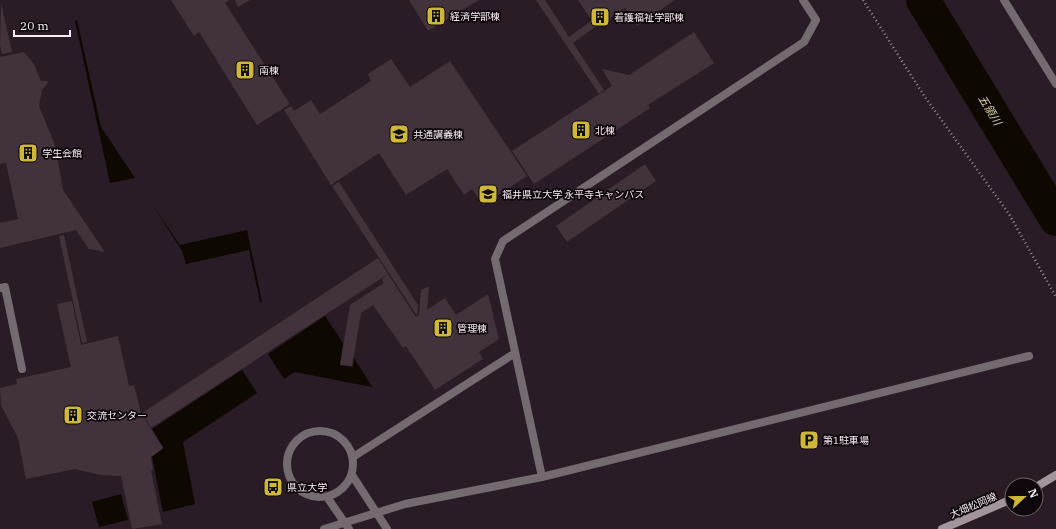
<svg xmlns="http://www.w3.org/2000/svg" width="1056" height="529" font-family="'IBM Plex Serif','Noto Sans JP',serif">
<rect width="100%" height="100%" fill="#2a1c26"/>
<path fill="#0d0800" d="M77,20l24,107 34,51 -25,5 -35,-162z
M154,207l26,38 67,-15 15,72h-2l-11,-52 -63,14 -4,-13z
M325,316l18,27 -3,22 13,2 1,-9 18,29 -77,-15 -11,7 -16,-25z
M242,370l15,23 -74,49 12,62 -32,8 -11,-55 12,-9 -12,-19z
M121,494l7,26 -29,7 -7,-25z"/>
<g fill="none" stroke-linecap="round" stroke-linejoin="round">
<path stroke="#0d0800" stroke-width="34" d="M923,0l133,219"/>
</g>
<path fill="#41323c" d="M171,0h58l-4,3 65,101 -33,21 -58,-93 -5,4z
M235,0h15l-12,7z
M409,0h70l-51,31z
M536,0h9l24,37 22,-16 4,6 -22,16 31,47 -5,4z
M578,0h97l-38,26 -12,-18 -29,19z
M1,3l11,49 -10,2 -2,-9z
M694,32l20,31 -66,42 2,3 -116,76 -22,-33 100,-65 -10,-17 27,6z
M24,52l10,12 7,17h8l-7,9 -3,16 16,39 8,45 42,62 -16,-3 -13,-19 -76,18v-25l18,-4 -12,-56 -6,1v-107z
M391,59l19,28 40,-26 77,115 -44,29 -11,-16 -8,6 -17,-26 -41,26 -27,-42 -48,32 -47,-75 7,-4 3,5 17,-11 9,14 51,-33 -3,-7z
M645,164l11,17 -89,61 -11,-16z
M339,182l79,123 -1,11 -85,-130z
M64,235l23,107 -5,1 -23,-107z
M378,258l10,16 -237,154 -9,-15z
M388,274l28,43 3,-2 2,-25 8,-4 -2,24 18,-12 11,17 32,-21 11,45 -20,13 4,7 -48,31 -29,-44 -3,2 -30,-43 -12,8 -9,53 -12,-1 10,-60 34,-22 -2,-4z
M72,301l9,44 37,-9 11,50 5,-1 7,28 22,35 -12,9 2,14h-2l11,53 -30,5 -11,-53 -21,-1 -25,-6 -49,10 -8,-41 -17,-33 -1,-17 17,-4 -1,-5 55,-12 -14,-63z"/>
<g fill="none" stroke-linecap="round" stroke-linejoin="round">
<path stroke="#9a8e97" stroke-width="2.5" stroke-dasharray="1 3" stroke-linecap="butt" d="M863,0l62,97 84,117 47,83"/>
<path stroke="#736b70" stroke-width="8" d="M0,288l5,-1 17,82
M353,457l162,-104
M542,477l-47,-218 8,-18 301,-199 12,-22 -13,-20
M324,529l81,-25 137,-27 487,-121"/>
<path stroke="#736b70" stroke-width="8" d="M287 464a33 33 0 1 1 66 0a33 33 0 1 1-66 0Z
M352,475l35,54
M327,497l22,32"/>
<path stroke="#736b70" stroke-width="8" d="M1004,0l52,84"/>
<path stroke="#a2959e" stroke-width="8" d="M1036,487l20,-12
M942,529l70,-30"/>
</g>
<defs>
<symbol id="building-square" viewBox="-11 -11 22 22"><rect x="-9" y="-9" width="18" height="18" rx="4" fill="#cfb837" stroke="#0e080d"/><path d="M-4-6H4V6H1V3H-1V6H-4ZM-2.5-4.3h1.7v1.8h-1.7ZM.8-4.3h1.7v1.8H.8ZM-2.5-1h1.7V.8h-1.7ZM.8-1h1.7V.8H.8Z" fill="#111"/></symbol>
<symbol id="university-square" viewBox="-11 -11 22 22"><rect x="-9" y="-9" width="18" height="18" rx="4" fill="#cfb837" stroke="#0e080d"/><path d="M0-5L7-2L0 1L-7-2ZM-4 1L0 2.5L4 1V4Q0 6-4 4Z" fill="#111"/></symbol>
<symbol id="parking-square" viewBox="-11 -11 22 22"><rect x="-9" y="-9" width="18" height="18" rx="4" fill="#cfb837" stroke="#0e080d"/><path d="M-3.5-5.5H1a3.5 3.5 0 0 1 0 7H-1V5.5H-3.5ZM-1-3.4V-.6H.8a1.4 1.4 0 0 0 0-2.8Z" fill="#111"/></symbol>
<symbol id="bus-square" viewBox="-11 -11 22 22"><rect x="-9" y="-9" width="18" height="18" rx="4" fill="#cfb837" stroke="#0e080d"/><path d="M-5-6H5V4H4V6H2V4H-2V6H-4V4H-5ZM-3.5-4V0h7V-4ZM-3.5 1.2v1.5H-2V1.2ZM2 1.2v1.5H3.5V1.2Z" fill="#111"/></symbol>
</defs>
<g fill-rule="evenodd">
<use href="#building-square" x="425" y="5" width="22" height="22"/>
<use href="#building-square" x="589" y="6" width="22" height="22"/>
<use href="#building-square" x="234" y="59" width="22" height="22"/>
<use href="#building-square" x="570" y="119" width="22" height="22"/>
<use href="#university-square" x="388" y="123" width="22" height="22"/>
<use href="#building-square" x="17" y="142" width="22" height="22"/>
<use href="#university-square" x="477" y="183" width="22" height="22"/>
<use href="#building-square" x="432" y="317" width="22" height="22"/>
<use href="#building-square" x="62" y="404" width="22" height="22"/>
<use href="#parking-square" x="798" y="429" width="22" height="22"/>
<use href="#bus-square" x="262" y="476" width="22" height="22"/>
</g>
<g text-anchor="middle" stroke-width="3.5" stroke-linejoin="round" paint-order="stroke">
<g font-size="10" fill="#f6ecf3" stroke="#0e080d" text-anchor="start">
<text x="450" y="20">経済学部棟</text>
<text x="614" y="21">看護福祉学部棟</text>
<text x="259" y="74">南棟</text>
<text x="595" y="134">北棟</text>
<text x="413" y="138">共通講義棟</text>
<text x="42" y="157">学生会館</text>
<text x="502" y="198">福井県立大学 永平寺キャンパス</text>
<text x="457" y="332">管理棟</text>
<text x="87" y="419">交流センター</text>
<text x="823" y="444">第1駐車場</text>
<text x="287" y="491">県立大学</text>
</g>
<g font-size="10" fill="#f6ecf3" stroke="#0e080d">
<text transform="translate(973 505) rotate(-23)" y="4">大畑松岡線</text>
</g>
<g font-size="11" font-style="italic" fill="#dbd19c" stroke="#0e080d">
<text transform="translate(990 110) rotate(59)" y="4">五領川</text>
</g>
</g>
<g transform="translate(1024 497) rotate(68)"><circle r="19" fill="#0e080d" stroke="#6b6369"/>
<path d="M0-3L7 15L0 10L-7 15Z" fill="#cfb837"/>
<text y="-6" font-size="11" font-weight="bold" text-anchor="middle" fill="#f6ecf3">N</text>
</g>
<path d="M14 30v6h56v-6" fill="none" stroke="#f6ecf3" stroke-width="2"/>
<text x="20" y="30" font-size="12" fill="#f6ecf3" stroke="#0e080d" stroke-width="3" paint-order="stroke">20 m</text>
</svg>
